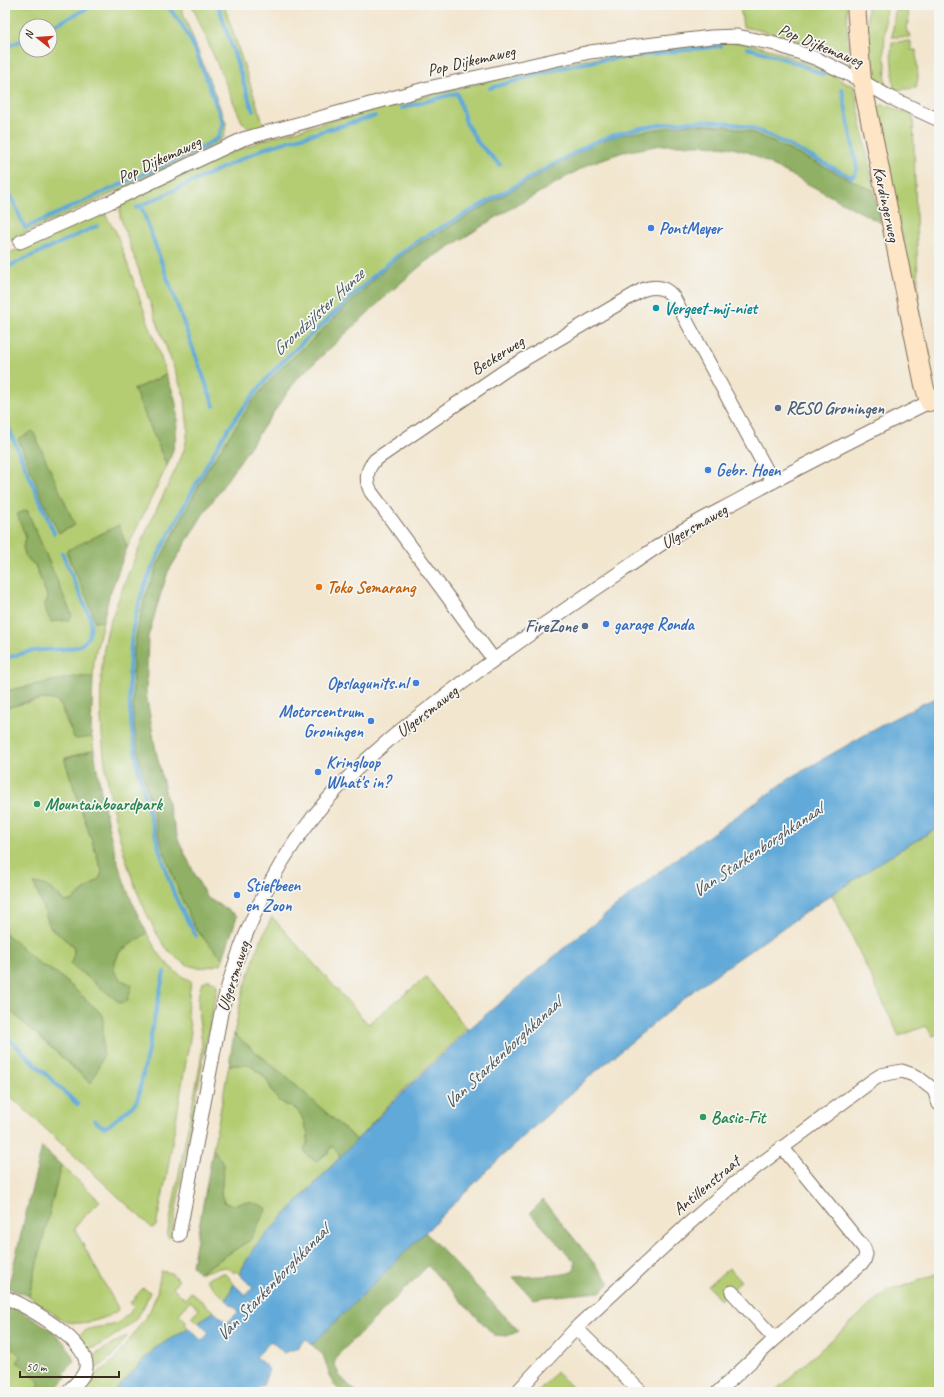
<svg xmlns="http://www.w3.org/2000/svg" width="944" height="1397" font-family="Caveat,sans-serif">
<rect width="100%" height="100%" fill="#f6f6f2"/>
<filter id="ink" filterUnits="userSpaceOnUse"><feTurbulence type="fractalNoise" baseFrequency=".025" numOctaves="2"/><feDisplacementMap in="SourceGraphic" scale="8" xChannelSelector="R" yChannelSelector="G"/><feConvolveMatrix kernelMatrix="1 2 1 2 8 2 1 2 1" color-interpolation-filters="sRGB"/></filter>
<filter id="wash" filterUnits="userSpaceOnUse"><feTurbulence type="fractalNoise" baseFrequency=".012" numOctaves="4" result="noise"/><feDisplacementMap in="SourceGraphic" scale="16" xChannelSelector="R" yChannelSelector="G"/><feGaussianBlur stdDeviation="0.9" result="paint"/><feColorMatrix in="noise" values="0 0 0 0 0 0 0 0 0 0 0 0 0 0 0 0 0 1.4 0 .05"/><feComposite in="paint" operator="in"/></filter>
<g filter="url(#wash)">
<rect width="100%" height="100%" fill="#f2e6cf"/>
<path fill="#b4cd73" stroke="#787c48" fill-rule="evenodd" d="M5,5h175l46,118 -2,14 -12,9 -107,51 -100,45zM26,26h24v24h-24z
M192,5h32l40,121 -13,3 -9,-7z
M740,5h107l1,51 -85,-25 -20,-4z
M867,5h19l-2,51 2,7 -1,26 -15,-8z
M908,10l1,14h-3l1,9h3l1,4h-19l3,-26z
M911,41v9h5l2,27 -2,11 -22,2 -3,-36 1,-12z
M723,42l24,1 28,8 52,20 18,12 9,3 20,105 -120,-58 -28,-7 -36,-2 -97,20 -172,99 -29,19 -85,83 -27,24 -52,69 -21,32 -49,94 -13,34 -8,34 -4,23v64l6,38 21,84 34,85 6,8 23,25 -2,5c-12,3 -24,6 -35,0 -21,-10 -31,-33 -40,-52 -35,-75 -57,-198 -39,-280 3,-11 8,-23 12,-34 17,-47 39,-92 61,-138l5,-13 3,-17 -3,-32 -30,-81 -35,-101v-11l7,-7 76,-35 66,-25 126,-35 175,-41 38,-6z
M882,105l6,1 25,10 6,198 -44,-205z
M103,211l13,21 45,126 5,17 -32,14 33,77 -40,82 -8,-23 -30,78 6,19 8,-1 -9,38 -1,18h-19l-69,14v-436zM27,510l45,106 -3,4 -25,-13 4,-9 -13,-33 -9,-7 -3,-11 3,-9z
M43,699c20,0 17,8 24,24 3,6 7,11 10,16l15,-2 2,13 -29,8v3l37,110 -2,7 -29,23 -7,1 -6,-8 -8,33 23,19 1,6 46,27 -6,-8v-5l5,-14 28,-19c10,20 23,39 44,48l-4,30 4,21 -25,147 -10,47 -4,2 -147,-137v-85l85,77 13,-68 -45,-41 -18,-10 -35,-31v-225z
M939,827v206l-6,3 -7,-10 -27,10 -67,-142 63,-41z
M272,917l96,107 58,-47 41,52 -72,69 -38,42 -73,-65 -50,-41 8,-39 17,-51z
M207,980h3l6,3 1,6 -12,60 -34,188 -2,1 -2,-2c8,-42 16,-84 24,-126 4,-20 9,-40 11,-60 1,-15 -12,-64 5,-70z
M229,1065h20l16,12 12,22 9,6 10,4 6,8 6,18 -3,18 5,4 6,4 6,-3 9,-11 4,1 5,9 -85,89 -16,28 -3,-3 -2,2 -5,-5 -5,-1 -25,6 51,-33 -18,-34 -8,-4 -3,-8 3,-30 -11,-15z
M61,1165l39,36 -23,23 -2,6 44,80c-14,9 -37,17 -54,11 -9,-4 -27,-19 -36,-25z
M729,1268l12,13 -21,19 -12,-14z
M161,1271l10,2 8,7 -6,7 12,12 6,-7 23,20 -16,10 -6,-5 7,-8 -9,-8 -11,13 8,8 -2,2 3,4 -34,21 -40,43h-37l14,-15 14,-9 11,-9 8,-12 26,-36 7,-18z
M223,1273l7,5 -1,1 5,5 -8,16 -21,-21z
M939,1273v119h-165l114,-103 14,-2z
M143,1288l7,4c-4,10 -8,20 -15,28 -6,6 -37,29 -45,28 -6,0 -9,-6 -12,-10 9,-14 24,-9 37,-14 8,-3 13,-11 19,-17l-4,-4z
M127,1336c-9,15 -19,25 -33,34v-15z
M5,1337l45,42 -13,13h-32z
M556,1372l21,20h-39z"/>
<path fill="#8fb065" stroke="#656d42" d="M690,124l36,2 28,7 120,58 7,32 -133,-71 -20,-5 -24,-2h-43l-38,7 -32,11 -91,52 -75,47 -38,33 -91,85 -94,136 -34,56 -7,21 -13,44 -2,56 9,53 14,63 10,33 27,55 31,19 -14,43 -23,-25 -6,-8 -12,-26 -22,-59 -21,-84 -6,-38v-64l4,-23 8,-34 13,-34 49,-94 45,-68 28,-33 27,-24 85,-83 29,-19 172,-99 27,-9z
M166,375c3,8 7,16 9,24 5,19 1,49 -8,67l-33,-77z
M33,431l42,94 -16,8 -15,-30 -26,-64z
M27,510l45,106 -3,4 -18,2 -7,-16 4,-8 -13,-33 -9,-7 -3,-11 3,-9 -9,-24z
M119,525l8,23 -18,48 -6,25 -8,1 -6,-19 -23,-52z
M74,677h19l-2,56 1,4 -15,2 -3,-1c-3,-7 -11,-31 -15,-35 -10,-10 -42,2 -54,5v-17z
M94,750c10,63 22,126 53,183l-28,19 -5,14v5l6,8 12,6 -5,17 -7,1 -49,-39 3,-12 -1,-6 -23,-19 -16,-43c12,-2 22,9 30,18l7,-1 29,-23 2,-7 -37,-110v-2z
M5,933l35,31 18,10 45,41v41l-7,17 -5,10 -86,-77z
M234,1034l50,41 73,65 -17,17 -5,-9 -4,-1 -3,6 -12,8c-6,-3 -10,-6 -12,-12l4,-6v-8l-6,-18 -6,-8 -10,-4 -9,-6 -12,-22 -16,-12h-20z
M42,1147l19,18 -32,131 -21,-8z
M213,1149l11,15 -3,30 3,8 8,4c11,-7 25,-3 35,2l-17,32 -51,33 -7,-7z
M543,1200l67,83 -10,9 -56,5 -11,2 -20,-22c12,-1 52,0 60,-6 3,-2 2,-6 2,-9l-45,-49z
M425,1232l94,99 -12,5 -13,-1 -66,-69 -89,88 -5,9 5,12 17,17h-15l-8,-8 -10,-29 -12,-11z
M5,1303c23,12 63,31 69,59l-10,11 3,3 -15,16h-19l7,-8 -9,-12 -14,-10 4,-5 -16,-16z"/>
<path fill="#61a9d8" stroke="#4e6a7b" d="M939,697v130l-44,26 -79,52 -117,81 -110,91 -88,80 -187,186 -3,1 -5,-5 -7,7 1,1 -16,6 -13,-12 -15,16 13,12 -6,17 -1,-1 -7,7h-141l40,-43 34,-21 14,13 7,-8 -11,-11 16,-10 13,11 12,-12 -13,-11 8,-16 11,11 8,-7 -14,-14 16,-28 140,-146 73,-70 103,-88 101,-80 120,-85 97,-56 35,-18z"/>
<g fill="none" stroke-linecap="round" stroke-linejoin="round">
<path stroke="#61a9d8" stroke-width="4" d="M218,5l35,106
M50,27l45,-22
M5,48l21,-10
M747,48c28,7 51,15 77,27
M490,88l75,-21 37,-7 119,-14
M402,108l55,-15 9,30 13,21 21,21
M5,183l20,45 178,-81 15,-9 5,-15 -28,-74 -11,-21 -17,-23
M141,206l73,200
M136,208l127,-59 29,-9 83,-24
M5,268l92,-42
M5,420l49,113
M5,658c9,-2 18,-5 27,-7 26,-4 65,6 58,-34l-28,-64
M196,936c-7,-13 -15,-26 -21,-40 -8,-20 -14,-41 -20,-62 -20,-68 -33,-134 -22,-205 6,-41 28,-80 48,-117 14,-26 28,-53 44,-78 13,-20 29,-40 44,-58 21,-24 46,-44 68,-65 27,-26 53,-52 84,-72l167,-94c41,-19 108,-30 152,-20 17,3 33,13 48,20 21,11 42,21 63,32l4,-2 2,-7 -15,-79
M5,1035l73,70
M94,1120l9,7 5,-1 27,-22 3,-6 26,-126"/>
</g>
</g>
<g filter="url(#ink)">
<g fill="none" stroke-linecap="round" stroke-linejoin="round">
<defs>
<path id="street" d="M20,242l90,-40 133,-63 185,-51 162,-36 121,-15 26,-1 38,8 42,15 45,22 29,17 48,22
M494,660l-123,-168c-6,-12 -5,-22 4,-32l131,-90 136,-80c13,-5 24,-3 32,8l99,184
M179,1235l42,-222c17,-71 47,-138 92,-196 47,-60 110,-105 171,-150 44,-32 89,-63 135,-94 20,-14 40,-28 61,-41 21,-13 45,-24 68,-37 60,-32 120,-63 181,-93
M732,1292l43,47
M5,1297c21,9 85,44 81,71 -2,10 -12,17 -19,24
M576,1328l65,64
M517,1392l62,-67 106,-98 50,-44 138,-103 8,-5 21,-4 14,5 18,14 5,14
M718,1392l57,-53 89,-78 2,-7 -2,-6 -82,-101"/>
<path id="secondary" d="M856,5l6,76 62,304 5,17 10,-4"/>
</defs>
<use href="#street" stroke="#7b6c5c" stroke-width="15"/>
<use href="#secondary" stroke="#7b6c5c" stroke-width="20"/>
<use href="#street" stroke="#fff" stroke-width="13"/>
<use href="#secondary" stroke="#fde5c5" stroke-width="18"/>
</g>
</g>
<g fill="#3f7fe0" stroke="#f6f6f2" stroke-width="1.5">
<circle cx="651" cy="228" r="4"/>
<circle cx="708" cy="470" r="4"/>
<circle cx="606" cy="624" r="4"/>
<circle cx="416" cy="683" r="4"/>
<circle cx="371" cy="721" r="4"/>
<circle cx="318" cy="772" r="4"/>
<circle cx="237" cy="895" r="4"/>
</g>
<circle fill="#0f9aa8" stroke="#f6f6f2" stroke-width="1.5" cx="656" cy="308" r="4"/>
<g fill="#5c6f8a" stroke="#f6f6f2" stroke-width="1.5">
<circle cx="778" cy="408" r="4"/>
<circle cx="585" cy="626" r="4"/>
</g>
<circle fill="#e8710a" stroke="#f6f6f2" stroke-width="1.5" cx="319" cy="587" r="4"/>
<g fill="#2e9e5b" stroke="#f6f6f2" stroke-width="1.5">
<circle cx="37" cy="804" r="4"/>
<circle cx="703" cy="1117" r="4"/>
</g>
<g text-anchor="middle" stroke-width="3.5" stroke-linejoin="round" paint-order="stroke">
<g font-size="17" fill="#3b2a1e" stroke="#f6f6f2">
<text transform="translate(821 45) rotate(22)" y="6">Pop Dijkemaweg</text>
<text transform="translate(471 60) rotate(-13)" y="6">Pop Dijkemaweg</text>
<text transform="translate(159 159) rotate(-25)" y="6">Pop Dijkemaweg</text>
<text transform="translate(887 204) rotate(78)" y="6">Kardingerweg</text>
<text transform="translate(497 355) rotate(-32)" y="6">Beckerweg</text>
<text transform="translate(694 526) rotate(-30)" y="6">Ulgersmaweg</text>
<text transform="translate(427 711) rotate(-38)" y="6">Ulgersmaweg</text>
<text transform="translate(233 976) rotate(-72)" y="6">Ulgersmaweg</text>
<text transform="translate(706 1185) rotate(-40)" y="6">Antillenstraat</text>
</g>
<g font-size="17" font-weight="bold" fill="#366cbe" stroke="#f6f6f2" text-anchor="start">
<text x="659" y="234">PontMeyer</text>
<text x="716" y="476">Gebr. Hoen</text>
<text x="614" y="630">garage Ronda</text>
<text x="408" y="689" text-anchor="end">Opslagunits.nl</text>
<text x="363" y="717" text-anchor="end">Motorcentrum<tspan x="363" dy="20">Groningen</tspan></text>
<text x="326" y="768">Kringloop<tspan x="326" dy="20">What's in?</tspan></text>
<text x="245" y="891">Stiefbeen<tspan x="245" dy="20">en Zoon</tspan></text>
</g>
<g font-size="17" font-weight="bold" fill="#0d838f" stroke="#f6f6f2" text-anchor="start">
<text x="664" y="314">Vergeet-mij-niet</text>
</g>
<g font-size="17" font-weight="bold" fill="#4e5e75" stroke="#f6f6f2" text-anchor="start">
<text x="786" y="414">RESO Groningen</text>
<text x="577" y="632" text-anchor="end">FireZone</text>
</g>
<g font-size="17" font-weight="bold" fill="#c56008" stroke="#f6f6f2" text-anchor="start">
<text x="327" y="593">Toko Semarang</text>
</g>
<g font-size="17" font-weight="bold" fill="#27864d" stroke="#f6f6f2" text-anchor="start">
<text x="45" y="810">Mountainboardpark</text>
<text x="711" y="1123">Basic-Fit</text>
</g>
<g font-size="18" font-style="italic" fill="#48565f" stroke="#f6f6f2">
<text transform="translate(318 312) rotate(-43)" y="6">Grondzijlster Hunze</text>
<text transform="translate(757 850) rotate(-34)" y="6">Van Starkenborghkanaal</text>
<text transform="translate(502 1053) rotate(-43)" y="6">Van Starkenborghkanaal</text>
<text transform="translate(272 1283) rotate(-46)" y="6">Van Starkenborghkanaal</text>
</g>
</g>
<rect width="944" height="1397" fill="none" stroke="#f6f6f2" stroke-width="20"/>
<g transform="translate(38 38) rotate(287)"><circle r="19" fill="#f6f6f2" stroke="#aba49d"/>
<path d="M0-3L7 15L0 10L-7 15Z" fill="#c8321e"/>
<text y="-6" font-size="11" font-weight="bold" text-anchor="middle" fill="#3b2a1e">N</text>
</g>
<path d="M20 1371v6h99v-6" fill="none" stroke="#3b2a1e" stroke-width="2"/>
<text x="26" y="1371" font-size="12" fill="#3b2a1e" stroke="#f6f6f2" stroke-width="3" paint-order="stroke">50 m</text>
</svg>
